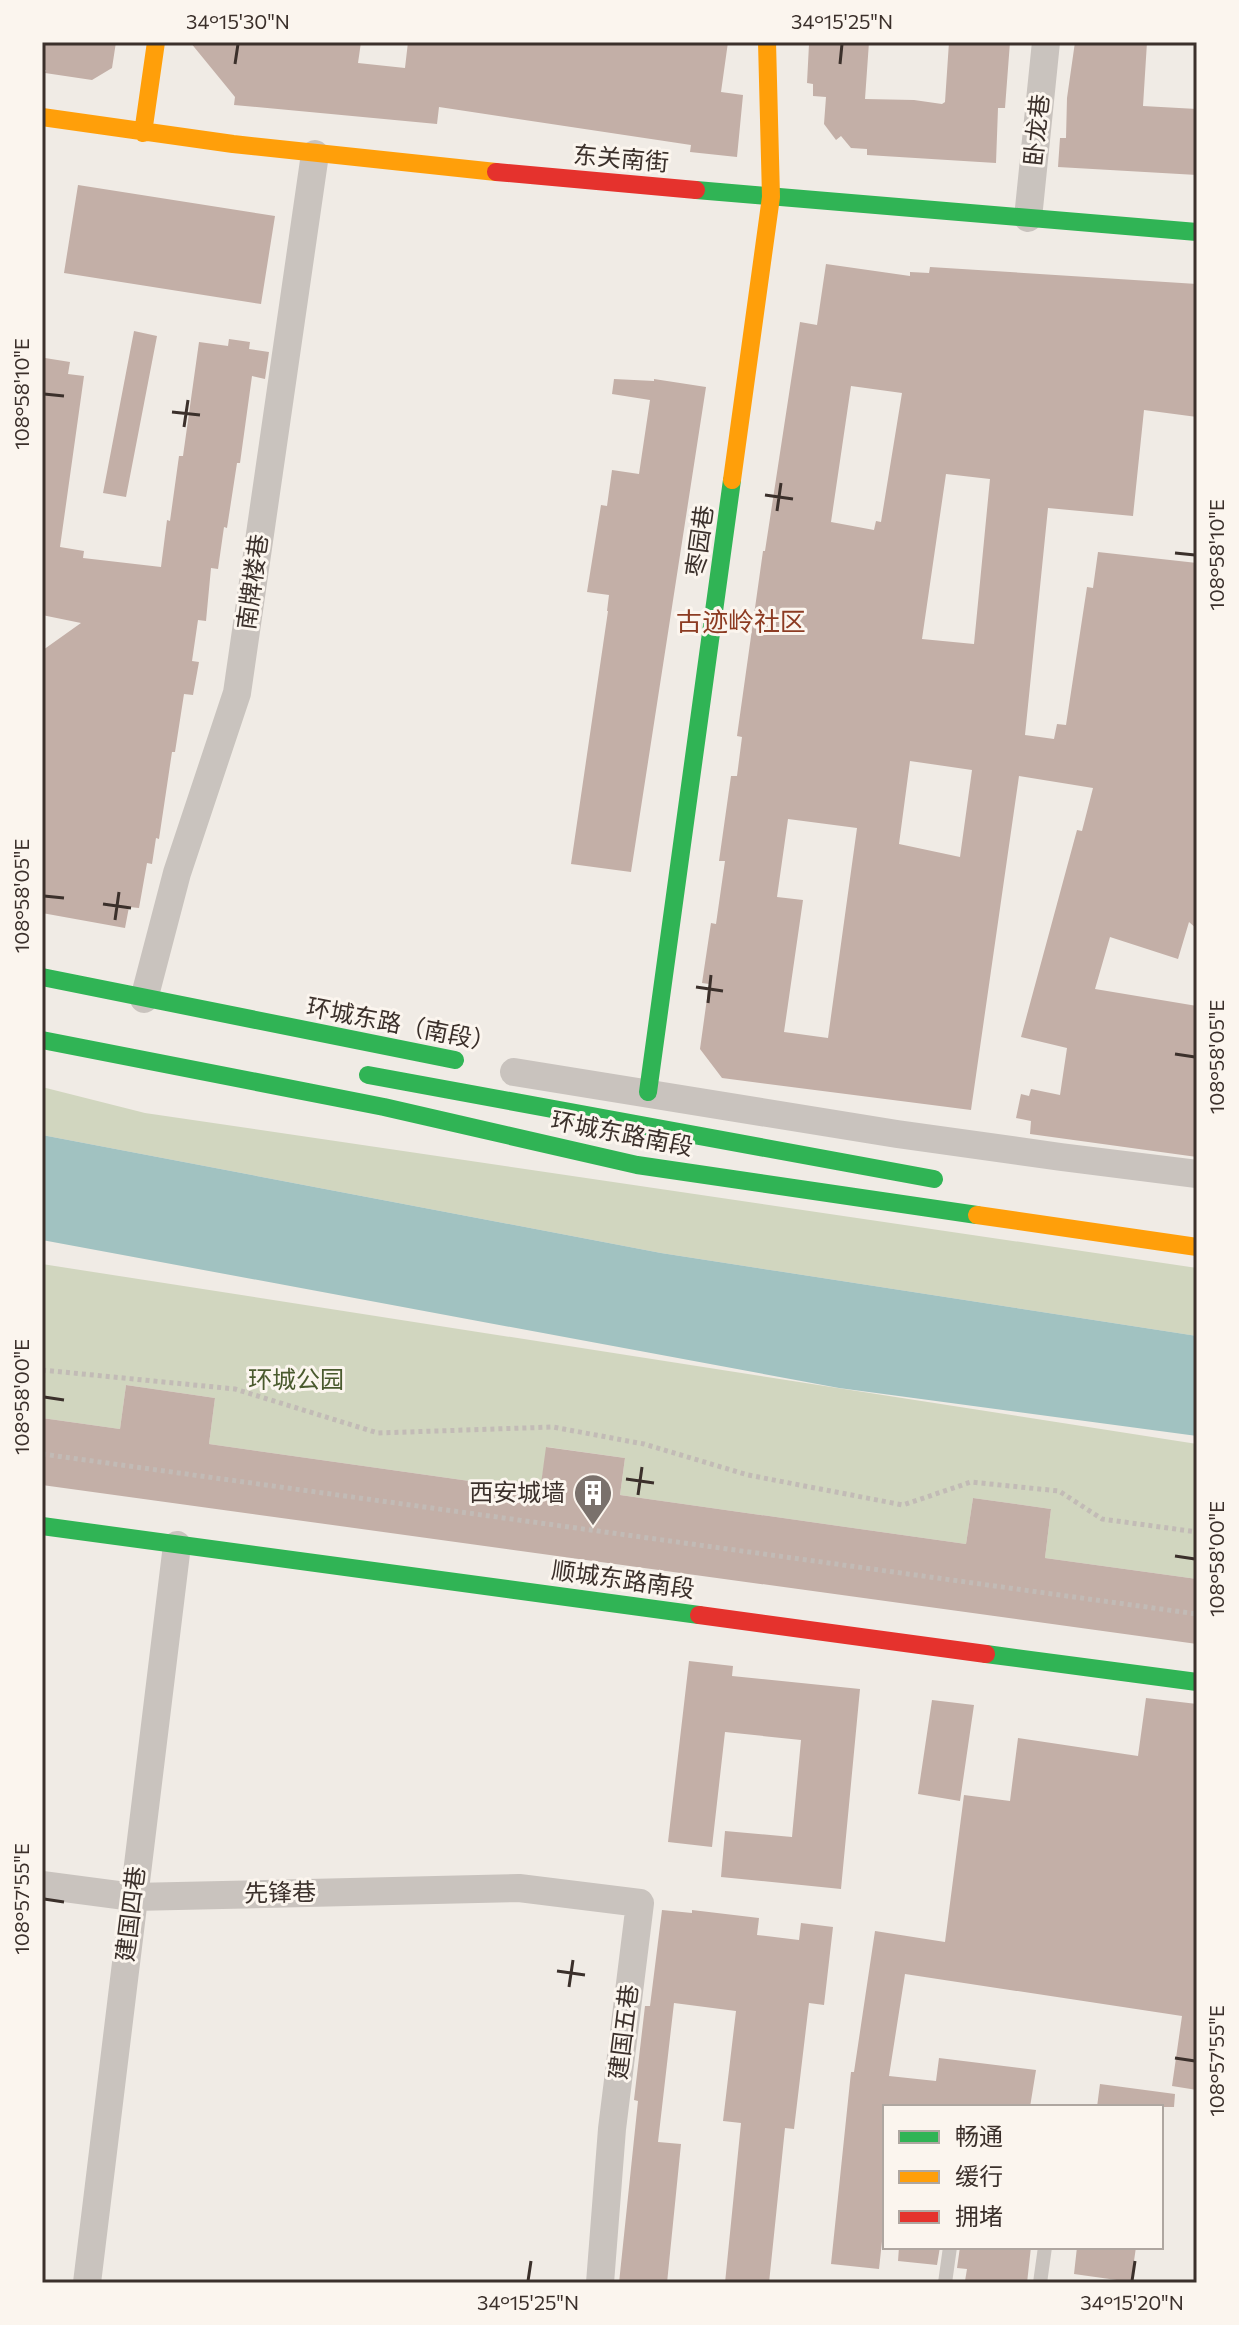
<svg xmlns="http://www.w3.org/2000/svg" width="1239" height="2325" font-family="Commissioner,'Noto Sans SC',sans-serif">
<rect width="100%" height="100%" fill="#f0ebe5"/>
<path fill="#d1d6bf" d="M42,1087l103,26 1052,155v68l-536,-83 -619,-118z
M42,1264l1155,180v135l-152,-21 6,-49 -78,-11 -7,46 -346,-49 5,-37 -78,-11 -7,44 -331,-47 6,-46 -89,-13 -6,44 -78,-11z"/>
<path fill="#a1c2c1" d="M42,1135l619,118 536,83v100l-358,-48 -797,-148z"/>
<path fill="#c3afa7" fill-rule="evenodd" d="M42,42h74l-4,26 -20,12 -47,-7 1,-3h-4z
M190,42h171l-3,21 47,5 3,-26h320l-7,50 22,3 -6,62 -47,-5 1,-7 -252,-38 -2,17 -203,-19 1,-8z
M816,42h53l-4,57 49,1 28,4 3,-2 4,-60h61l-5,66h-7l-2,55 -129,-8v-6l-16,-1 -10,-12 -5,4 -12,-16 2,-27 -13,-1v-12l-6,-1 2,-39 6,1z
M1075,42h72l-4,64 54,3v66l-139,-8 2,-29h6l1,-40z
M78,185l197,31 -14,88 -197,-31z
M826,264l84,12v-4l19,1 1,-6 267,17v133l-53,-7 -11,106 -85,-8 -23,227 29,4 3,-15 9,1 21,-138 6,1 5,-36 99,11v366l-8,-7 -11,37 -68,-22 -15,52 102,17v151l-167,-23 1,-13 -15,-3 5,-24 8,2 2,-7 29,6 7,-47 -46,-11 56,-207 5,1 11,-43 -74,-12 -48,334 -249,-32 -22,-29 9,-65 -7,-1 9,-60 5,1 9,-63h-6l12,-85h6l5,-39 -5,-1 26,-185h2l35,-229 17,3zM851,386l51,7 -21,129 -5,-1 -2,9 -43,-8zM946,474l44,5 -16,165 -52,-5zM910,761l62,9 -12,87 -61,-13zM788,819l69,9 -29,210 -44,-6 19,-132 -26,-3z
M134,331l23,5 -31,161 -23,-4z
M229,339l21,3 -1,7 20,3 -4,27 -13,-3 -12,87h-3l-10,65 -3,-1 -6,42 -7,-1 -5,53 -8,-1 -6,41 7,1 -6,33 -9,-1 -9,58h-3l-13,87 -3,-1 -4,26 -5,-1 -8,45 -10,-1 -4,21 -83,-15v-255l1,-8 38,-27 -39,-8v-252l3,1v-6l25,4 -2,12 16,2 -24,171 24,4 -1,7 78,9 6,-47 3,1 9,-65h4l16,-114 29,4z
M614,379l40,2v-2l52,8 -75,485 -60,-8 37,-253h-1l2,-16 -22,-3 14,-87 6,1 5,-36 27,4 11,-74 -38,-6z
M126,1385l89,13 -6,46 331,47 6,-44 79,11 -5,37 346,49 7,-46 78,11 -6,49 152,21v65l-1155,-159v-67l78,11z
M689,1661l44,5 -1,10 128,13 -19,200 -120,-12 4,-46 67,6 9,-97 -76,-8 -13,115 -44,-5z
M1146,1698l51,6v386l-25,-4 10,-70 -277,-42 -16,102 47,5 3,-23 97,12 -6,37h-145v107l-6,55 -48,-5 20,-192h3l21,-141 70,11 19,-147 46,6 8,-63 120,18z
M932,1700l42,5 -14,96 -42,-7z
M662,1910l30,3v-3l67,8 -2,17 42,5 2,-17 32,4 -9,78 -15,-2 -15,126 -9,-1 -16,155h-44l16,-160 -18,-2 13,-110 -62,-8 -16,139 23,2 -14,139h-48l19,-182 -4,-1 11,-94h5z
M1100,2084l75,10 -1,13h-77z
M899,2247h41l-3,18 -39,-4z
M960,2247h71l-4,36 -62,-2 2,-12 -10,-1z
M1077,2247h59l-5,35 -57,-8z"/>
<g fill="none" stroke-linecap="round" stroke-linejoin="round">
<path stroke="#c2bbb6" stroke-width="5" stroke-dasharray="4 4" stroke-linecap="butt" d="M42,1370l193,19 143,44 175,-6 91,17 104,31 155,30 68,-23 88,9 43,28 95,13
M42,1454l1155,160"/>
<path stroke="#c9c3be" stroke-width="14" d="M945,2283l5,-36
M1040,2283l5,-36"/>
<path stroke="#c9c3be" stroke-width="28" d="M1028,218l18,-176
M144,999l33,-126 60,-180 78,-539
M514,1072l383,62 164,23 136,17
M42,1885l91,12 386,-9 121,15 -28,226 -12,154
M87,2283l90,-738"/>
<path stroke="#30b455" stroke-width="18" d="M696,190l501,42
M42,977l413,83
M42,1040l342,67 253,58 340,50
M368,1075l566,104
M648,1092l84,-612
M42,1526l657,89
M986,1654l211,28"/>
<path stroke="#ff9f0a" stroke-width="18" d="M42,117l191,27 263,28
M143,133l13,-91
M732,480l39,-283 -4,-155
M977,1215l220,32"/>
<path stroke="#e5322d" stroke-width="18" d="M496,172l200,18
M699,1615l287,39"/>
</g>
<path fill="none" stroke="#3b302b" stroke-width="3" d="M235,64l3,-20M840,64l2,-20M44,394l20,2M172,412l28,3M184,427l4,-27M765,495l28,4M777,511l4,-28M1175,553l20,2M44,896l20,2M103,904l28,4M115,920l4,-28M696,987l27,4M708,1003l3,-28M1175,1054l20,3M44,1397l20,3M626,1479l28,4M638,1495l4,-28M1175,1556l20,3M44,1899l20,3M557,1971l28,4M569,1987l4,-27M1175,2058l20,3M528,2281l3,-20M1132,2281l3,-20"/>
<defs>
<symbol id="building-pin" viewBox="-11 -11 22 30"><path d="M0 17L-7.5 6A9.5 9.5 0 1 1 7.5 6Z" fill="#7a716c" stroke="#fbf5ee"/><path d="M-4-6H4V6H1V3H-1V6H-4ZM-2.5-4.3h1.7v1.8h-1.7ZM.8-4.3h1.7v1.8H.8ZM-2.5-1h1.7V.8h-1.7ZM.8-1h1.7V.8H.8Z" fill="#fff"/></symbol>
</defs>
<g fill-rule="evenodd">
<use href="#building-pin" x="571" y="1471" width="44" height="60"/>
</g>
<g text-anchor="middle" stroke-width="6" stroke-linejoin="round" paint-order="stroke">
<g font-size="24" fill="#3b302b" stroke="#fbf5ee">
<text transform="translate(1037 130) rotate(-84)" y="8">卧龙巷</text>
<text transform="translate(621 159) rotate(5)" y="8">东关南街</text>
<text transform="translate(700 541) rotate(-82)" y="8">枣园巷</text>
<text transform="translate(253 582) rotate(-82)" y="8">南牌楼巷</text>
<text transform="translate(401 1025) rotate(11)" y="8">环城东路（南段）</text>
<text transform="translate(622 1134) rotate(11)" y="8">环城东路南段</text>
<text transform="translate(623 1580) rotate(8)" y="8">顺城东路南段</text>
<text transform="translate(280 1893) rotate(-1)" y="8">先锋巷</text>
<text transform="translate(131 1914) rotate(-83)" y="8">建国四巷</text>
<text transform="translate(624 2032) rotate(-83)" y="8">建国五巷</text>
</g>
<g font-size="24" fill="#4a5a2e" stroke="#fbf5ee">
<text x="296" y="1388">环城公园</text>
</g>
<g font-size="24" fill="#3b302b" stroke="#fbf5ee" text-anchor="end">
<text x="565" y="1501">西安城墙</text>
</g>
<g font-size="26" fill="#8c3b22" stroke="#fbf5ee">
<text x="741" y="631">古迹岭社区</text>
</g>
</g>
<rect width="1239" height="2325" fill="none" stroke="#fbf5ee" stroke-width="88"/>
<rect x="883" y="2105" width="280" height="144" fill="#fbf5ee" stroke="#aea6a0" stroke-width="2"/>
<rect x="899" y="2131" width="40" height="12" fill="#30b455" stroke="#aea6a0" stroke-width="2"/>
<text x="955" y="2145" font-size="24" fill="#3b302b">畅通</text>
<rect x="899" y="2171" width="40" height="12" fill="#ff9f0a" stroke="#aea6a0" stroke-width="2"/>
<text x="955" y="2185" font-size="24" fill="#3b302b">缓行</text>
<rect x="899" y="2211" width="40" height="12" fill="#e5322d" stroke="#aea6a0" stroke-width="2"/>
<text x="955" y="2225" font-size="24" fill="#3b302b">拥堵</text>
<rect x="44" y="44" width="1151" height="2237" fill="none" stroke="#3b302b" stroke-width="3"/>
<g font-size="20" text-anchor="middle" fill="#3b302b">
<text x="238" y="29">34°15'30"N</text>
<text x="842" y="29">34°15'25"N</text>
<text transform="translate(22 394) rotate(-90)" y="7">108°58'10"E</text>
<text transform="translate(1217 555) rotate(-90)" y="7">108°58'10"E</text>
<text transform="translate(22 896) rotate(-90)" y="7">108°58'05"E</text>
<text transform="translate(1217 1057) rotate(-90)" y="7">108°58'05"E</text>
<text transform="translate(22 1397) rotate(-90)" y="7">108°58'00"E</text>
<text transform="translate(1217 1559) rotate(-90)" y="7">108°58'00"E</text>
<text transform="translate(22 1899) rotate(-90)" y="7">108°57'55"E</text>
<text transform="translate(1217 2061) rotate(-90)" y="7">108°57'55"E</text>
<text x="528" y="2310">34°15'25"N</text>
<text x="1132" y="2310">34°15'20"N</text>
</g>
</svg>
